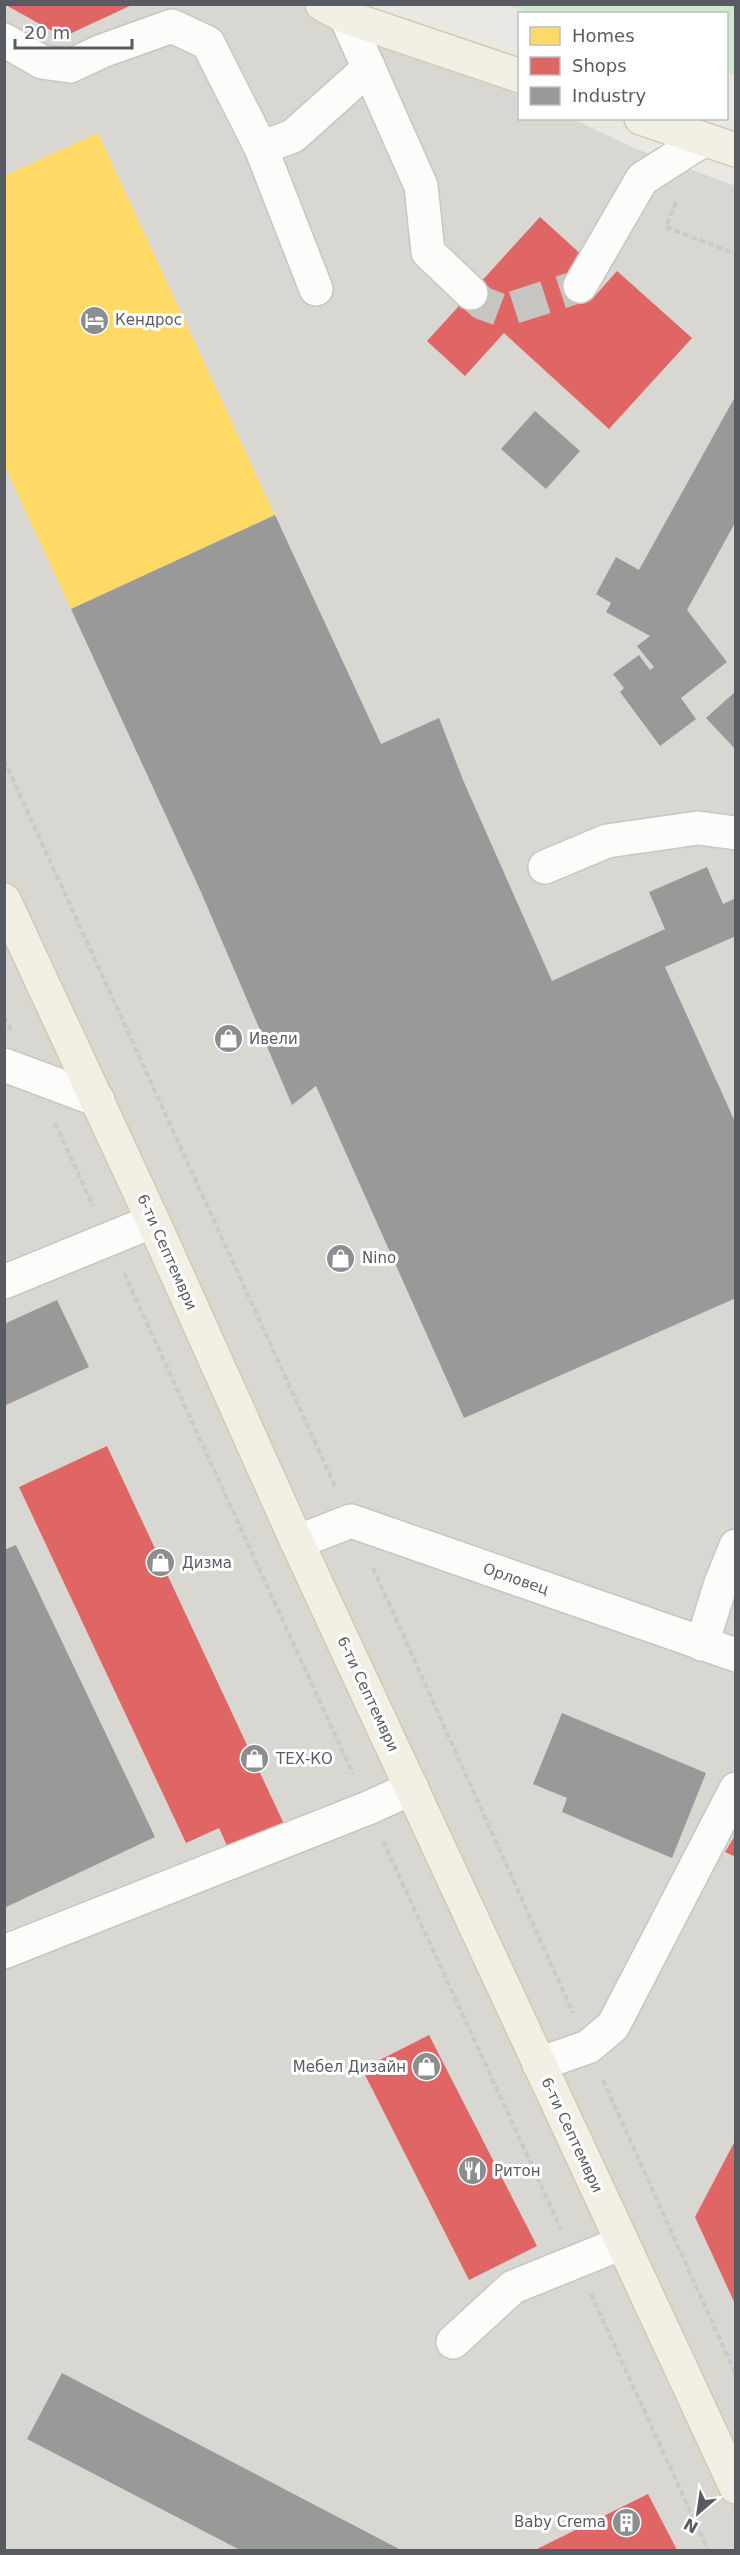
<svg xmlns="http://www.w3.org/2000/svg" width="740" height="2555" font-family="'DejaVu Sans',sans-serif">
<rect width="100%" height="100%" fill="#eae8e2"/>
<path fill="#d9d7d2" d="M5,5h331l183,88 1,25 53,1 61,29 101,38v2364h-730z"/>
<path fill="#cee8cb" d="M506,5h229v70l-8,-3 -1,-58h-191z"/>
<path fill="#ffd966" d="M98,133l177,382 -204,94 -67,-145v-288z"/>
<path fill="#e06666" d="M4,4h130l-71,33z
M540,217l44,40 -17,18 26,23 24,-27 75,67 -83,91 -105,-96 -39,43 -38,-35z
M107,1446l177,378 -55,26 -10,-22 -33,15 -167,-356z
M736,1834v23l-11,-5z
M429,2035l108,211 -68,34 -107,-211z
M736,2139v167l-41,-89z
M648,2494l29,56h-142z"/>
<path fill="#999" d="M736,395v126l-49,89 40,52 -46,36 15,21 -36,27 -40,-54 4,-4 -11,-14 26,-19 11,15 4,-3 -17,-21 13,-10 -44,-24 5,-9 -15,-9 20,-37 23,13z
M535,411l45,40 -34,38 -45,-40z
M275,515l106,229 58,-26 24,62 89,201 113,-52 -16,-37 58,-25 16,37 13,-6v38l-71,31 71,157v174l-272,120 -148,-332 -24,19 -91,-213 -130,-283z
M736,691v59l-30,-32z
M57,1300l32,67 -85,39v-82z
M16,1545l139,292 -151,71v-358z
M562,1713l144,60 -34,85 -110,-46 5,-14 -34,-14z
M62,2373l339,177h-161l-213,-111z"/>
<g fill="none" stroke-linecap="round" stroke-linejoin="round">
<path stroke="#c6c5c2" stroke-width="33" stroke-dasharray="33 16" stroke-linecap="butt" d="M471,293l11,10 21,8 77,-25"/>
<defs>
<path id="minor" d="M346,17l75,169 7,66 43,41
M4,40l38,22 28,4 32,-15 70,-25 36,17 53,105 55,141
M261,148l32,-12 76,-68
M580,286l62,-107 61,-39
M545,867l62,-26 91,-13 38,5
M4,1065l94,35
M4,1282l149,-61
M297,1542l54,-21 385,134
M702,1644l19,-61 15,-37
M4,1952l364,-144 44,-20
M539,2064l49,-17 25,-21 123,-237
M453,2342l60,-55 109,-44"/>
<path id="major" d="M322,4l24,13 174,59
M641,118l95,32
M4,900l149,321 144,321 439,945"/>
</defs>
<use href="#minor" stroke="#c6c6c5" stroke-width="36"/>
<use href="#major" stroke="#d5caad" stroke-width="36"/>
<path stroke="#c5ccc9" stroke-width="4" stroke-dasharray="6 3" stroke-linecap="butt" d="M676,202l-10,25 70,27
M4,760l332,728
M4,1017l7,13
M55,1123l38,83
M124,1273l229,501
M373,1568l200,445
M383,1841l178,388
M603,2080l133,295
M591,2294l117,256"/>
<use href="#minor" stroke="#fcfcfb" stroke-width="33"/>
<use href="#major" stroke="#f2f0e5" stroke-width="33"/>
</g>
<defs>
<symbol id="hotel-disc" viewBox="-11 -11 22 22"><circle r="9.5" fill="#8b8d8f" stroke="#fff"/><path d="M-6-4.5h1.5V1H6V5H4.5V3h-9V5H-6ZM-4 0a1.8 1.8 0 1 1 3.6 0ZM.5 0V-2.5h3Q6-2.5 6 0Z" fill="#fff"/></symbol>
<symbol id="shop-disc" viewBox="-11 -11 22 22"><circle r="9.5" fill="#8b8d8f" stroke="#fff"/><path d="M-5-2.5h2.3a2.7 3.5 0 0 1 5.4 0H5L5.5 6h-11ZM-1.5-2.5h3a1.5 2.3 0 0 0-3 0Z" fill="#fff"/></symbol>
<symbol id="restaurant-disc" viewBox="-11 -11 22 22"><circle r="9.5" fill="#8b8d8f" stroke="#fff"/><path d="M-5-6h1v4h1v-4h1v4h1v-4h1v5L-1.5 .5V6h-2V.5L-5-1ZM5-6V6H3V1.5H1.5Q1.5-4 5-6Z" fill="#fff"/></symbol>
<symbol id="building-disc" viewBox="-11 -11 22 22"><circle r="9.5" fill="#8b8d8f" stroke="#fff"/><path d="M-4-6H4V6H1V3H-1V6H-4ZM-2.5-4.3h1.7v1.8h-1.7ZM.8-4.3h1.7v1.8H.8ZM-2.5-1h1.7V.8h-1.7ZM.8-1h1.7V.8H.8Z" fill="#fff"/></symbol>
</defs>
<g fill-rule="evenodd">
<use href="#hotel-disc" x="78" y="304" width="33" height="33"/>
<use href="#shop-disc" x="212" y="1022" width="33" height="33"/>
<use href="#shop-disc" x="324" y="1242" width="33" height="33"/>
<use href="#shop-disc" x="144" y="1546" width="33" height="33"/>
<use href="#shop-disc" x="238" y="1742" width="33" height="33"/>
<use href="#shop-disc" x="410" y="2050" width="33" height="33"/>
<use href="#restaurant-disc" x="456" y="2154" width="33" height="33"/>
<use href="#building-disc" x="610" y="2506" width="33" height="33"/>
</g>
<g text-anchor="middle" stroke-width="6" stroke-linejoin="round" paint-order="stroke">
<g font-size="15" fill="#585c62" stroke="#fff" text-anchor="start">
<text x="115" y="325">Кендрос</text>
<text x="249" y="1044">Ивели</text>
<text x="362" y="1263">Nino</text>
<text x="182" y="1568">Дизма</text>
<text x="276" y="1764">ТЕХ-КО</text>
<text x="406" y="2072" text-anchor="end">Мебел Дизайн</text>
<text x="494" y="2176">Ритон</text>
<text x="606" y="2527" text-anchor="end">Baby Crema</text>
</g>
<g font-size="15" fill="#585c62" stroke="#fff">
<text transform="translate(167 1252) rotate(66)" y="5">6-ти Септември</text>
<text transform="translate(516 1579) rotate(19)" y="5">Орловец</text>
<text transform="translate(368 1694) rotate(65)" y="5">6-ти Септември</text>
<text transform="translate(572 2135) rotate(65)" y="5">6-ти Септември</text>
</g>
</g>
<rect width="740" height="2555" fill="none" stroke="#585c62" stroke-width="12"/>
<rect x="518" y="12" width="210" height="108" fill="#ffffff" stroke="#bcbec0" stroke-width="1.5"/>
<rect x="530" y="27" width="30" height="18" fill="#ffd966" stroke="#bcbec0" stroke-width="1.5"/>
<text x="572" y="42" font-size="18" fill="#585c62">Homes</text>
<rect x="530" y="57" width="30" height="18" fill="#e06666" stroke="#bcbec0" stroke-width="1.5"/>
<text x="572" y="72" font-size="18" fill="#585c62">Shops</text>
<rect x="530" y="87" width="30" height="18" fill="#999999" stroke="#bcbec0" stroke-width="1.5"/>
<text x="572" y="102" font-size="18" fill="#585c62">Industry</text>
<g transform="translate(698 2513) rotate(209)" stroke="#ffffff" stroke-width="4.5" paint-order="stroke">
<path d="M0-4.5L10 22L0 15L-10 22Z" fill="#585c62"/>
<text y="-9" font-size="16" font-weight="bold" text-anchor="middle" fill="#585c62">N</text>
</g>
<path d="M15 39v9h117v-9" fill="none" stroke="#585c62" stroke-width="3"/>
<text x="24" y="39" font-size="18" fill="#585c62" stroke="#ffffff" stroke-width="4.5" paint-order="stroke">20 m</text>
</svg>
